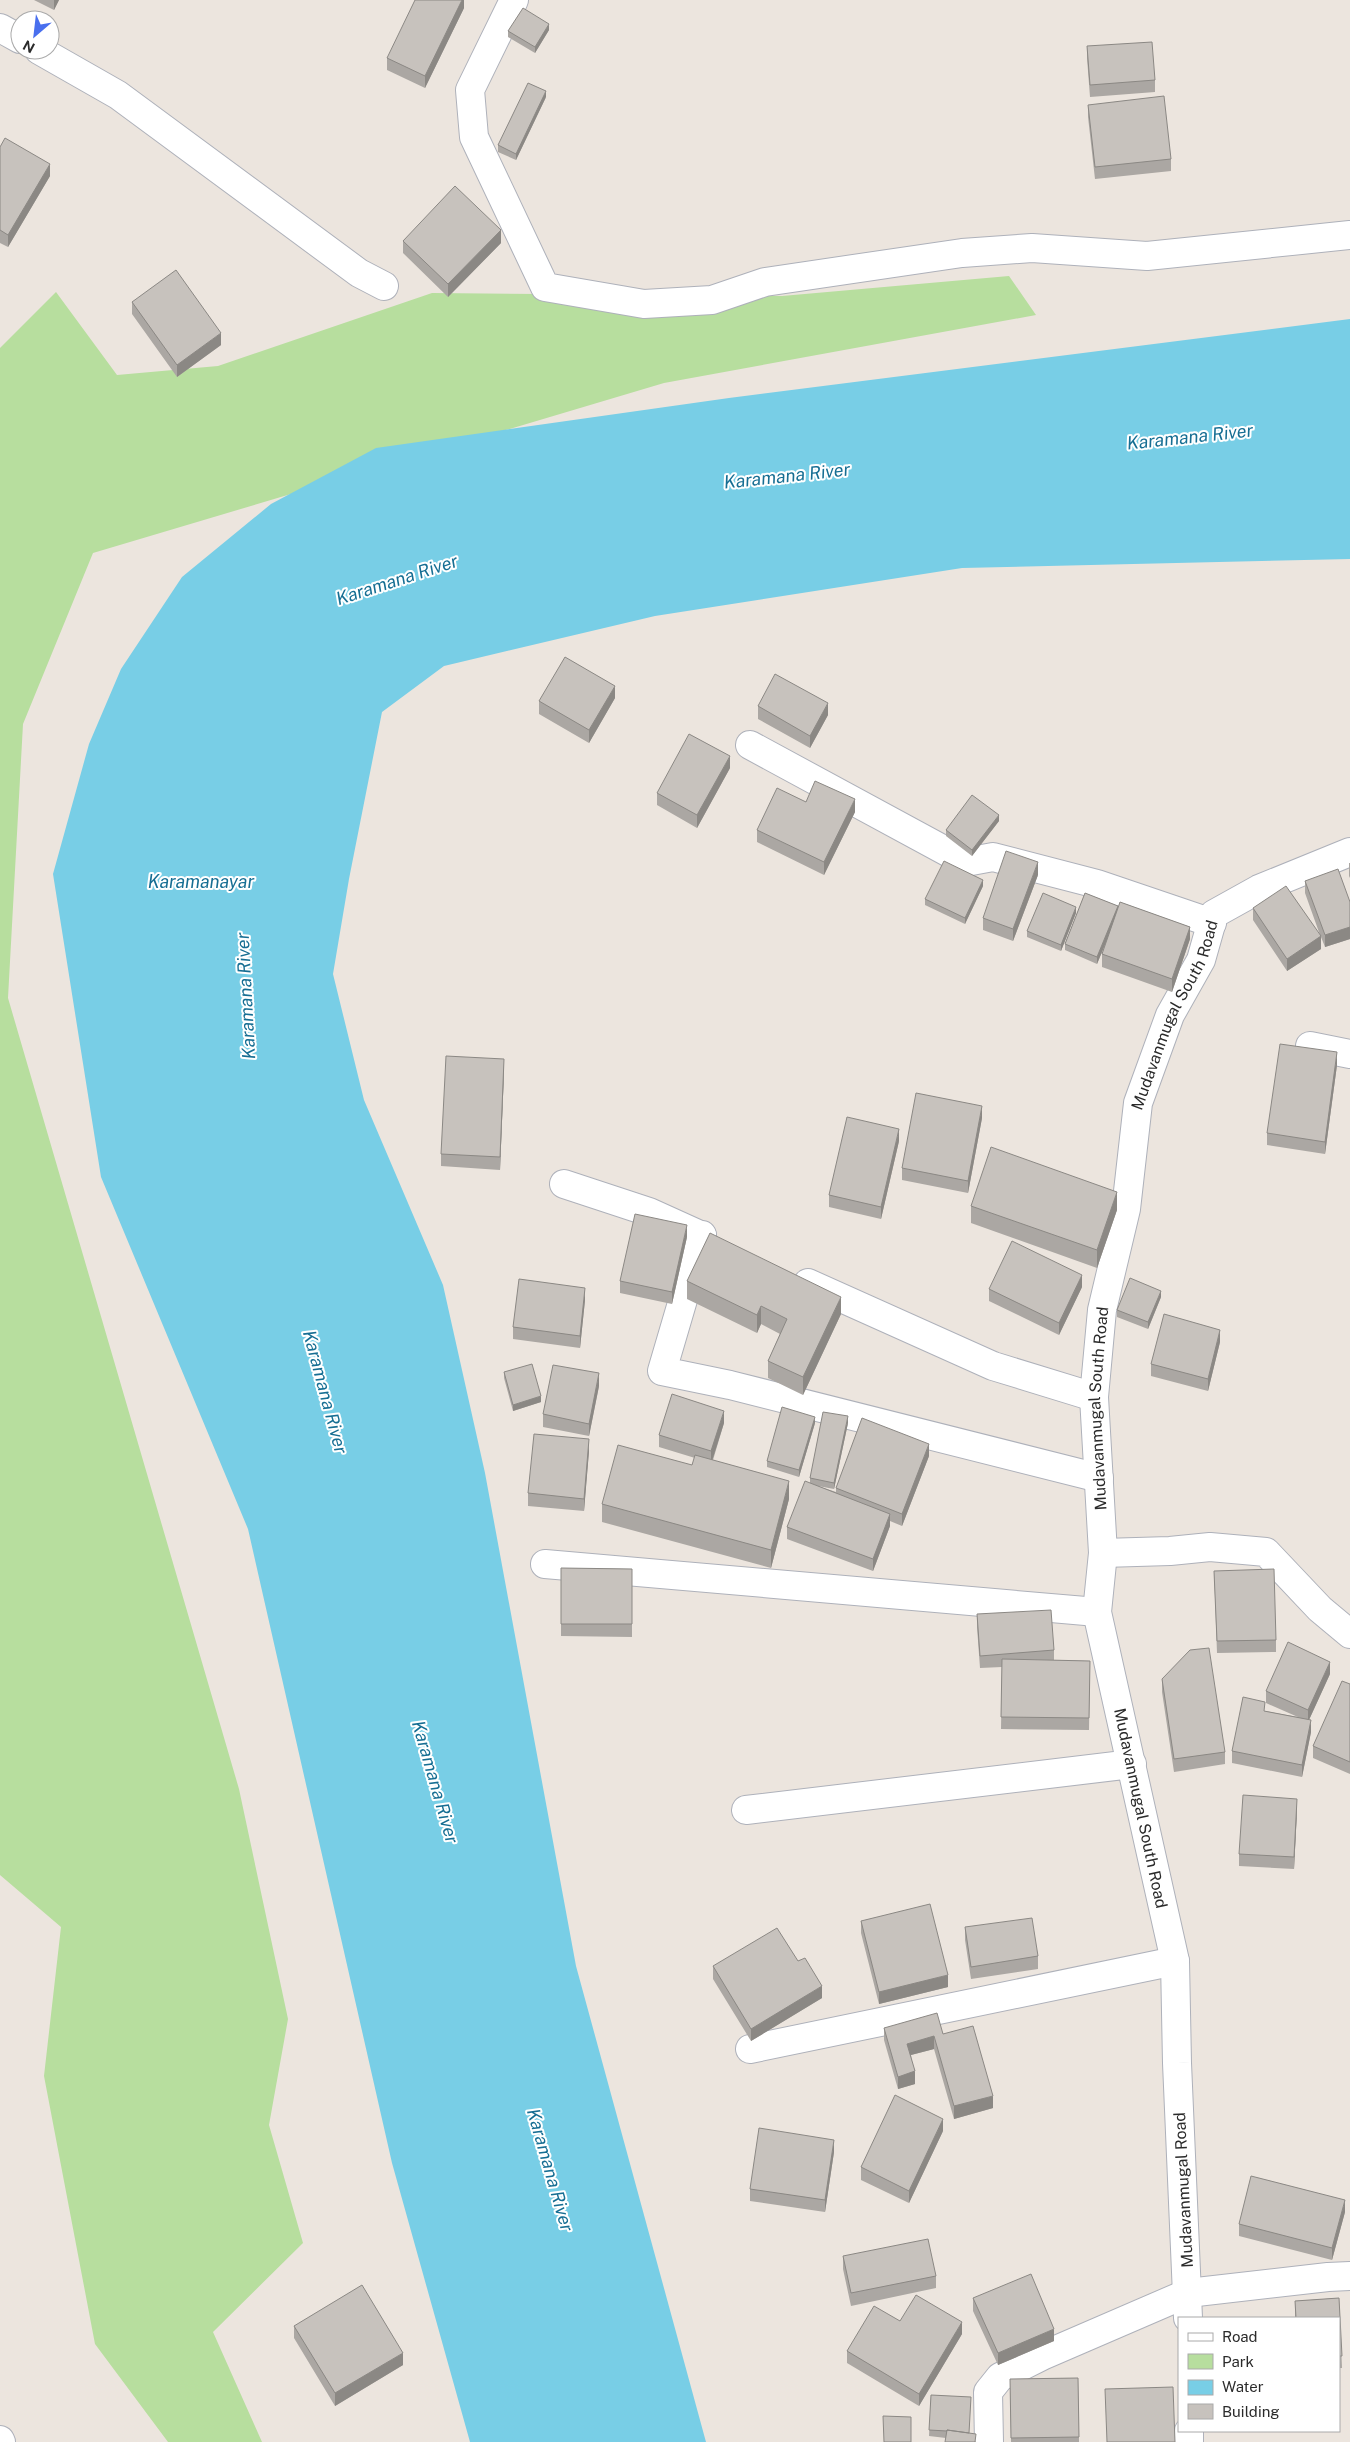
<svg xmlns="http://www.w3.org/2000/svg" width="1350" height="2442" font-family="'Public Sans',sans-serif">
<rect width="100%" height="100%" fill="#ece5de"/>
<path fill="#b7de9e" d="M1009,276l27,39 -372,68 -571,170 -70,171 -15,274 231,791 49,230 -19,106 34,118 -90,89 49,110h-94l-73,-98 -51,-268 17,-149 -61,-52v-1527l56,-56 61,83 101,-9 214,-73 350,3z"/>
<path fill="#78cee6" d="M1350,319v240l-388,9 -307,48 -211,50 -62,46 -33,167 -16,95 31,126 79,185 42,188 91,493 130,476h-236l-78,-279 -144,-634 -147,-352 -48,-303 36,-130 32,-75 61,-92 89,-73 105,-56 353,-50z"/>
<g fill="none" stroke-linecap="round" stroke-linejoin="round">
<defs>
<g id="street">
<path d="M514,0l-44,90 4,47 71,150 99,17 68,-4 53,-18 197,-29 70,-5 115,8 203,-21"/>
<path d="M0,28l20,11"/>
<path d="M39,50l79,45 241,178 25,13"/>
<path d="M750,745l216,117 27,-5 104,27 115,39"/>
<path d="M1310,1046l40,8"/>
<path d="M564,1184l85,28 53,24"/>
<path d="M702,1235l-40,136 68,14 369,93"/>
<path d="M808,1283l185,83 101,31"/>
<path d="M1103,1553l67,-2 40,-4 56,5 54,57 30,25"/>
<path d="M545,1564l552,48"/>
<path d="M746,1810l386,-46"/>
<path d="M750,2049l425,-88"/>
<path id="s1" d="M1188,2318l-11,-255 -2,-102 -78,-349 6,-59 -9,-156 8,-87 24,-101 12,-106 32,-88 31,-55 13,-46 45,-25 91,-37"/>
<path d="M1189,2431v11"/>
<path d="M989,2442l-1,-50 12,-15 42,-21 146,-63 140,-16 22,-1"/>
</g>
<path id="secondary" d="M0,2440l1,2"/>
</defs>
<use href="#street" stroke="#aeb1ba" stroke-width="30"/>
<use href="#secondary" stroke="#aeb1ba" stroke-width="30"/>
<use href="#street" stroke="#fff" stroke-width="28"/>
<use href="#secondary" stroke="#fff" stroke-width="28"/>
</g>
<path fill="#aba7a3" d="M34,0h25l-5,10z
M464,0v8l-39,80 -38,-18v-12z
M549,30l-14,23 -27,-16v-6z
M1087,46l68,34v12l-65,5 -3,-39z
M546,97l-30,63 -18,-8v-7z
M1088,105l83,54v12l-76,8 -7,-62z
M0,147l50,29 -42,71 -8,-4z
M403,241l98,2 -53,54 -45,-44z
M132,302l89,43 -44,32 -45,-63z
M615,698l-26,45 -50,-29v-13z
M758,706l70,9 -18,33 -52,-29z
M730,768l-33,60 -40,-23v-12z
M806,802l49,10 -31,63 -67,-33v-12z
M999,821l-27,35 -26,-20v-6z
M1349,863h1v15l-1,-2z
M1038,875l-25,66 -30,-11v-12z
M1305,881l45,21v37l-25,8 -4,-10v12l-34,22 -34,-51v-12l67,27 -15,-42z
M983,886l-18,38 -40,-19v-6z
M1085,893l33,13v2l2,-6 70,25v12l-18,53 -70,-25v-13l5,-14 -10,24 -32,-14v-6z
M1076,913l-15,38 -34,-14v-6z
M1337,1065l-12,89 -58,-9v-12z
M504,1072l-4,98 -59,-4v-12z
M982,1118l-14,75 -66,-13v-12z
M899,1141l-18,78 -52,-12v-12z
M971,1206l146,4 -20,58 -126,-45z
M687,1237l-15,67 -52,-11v-12z
M687,1281l154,33 -38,81 -35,-17v-17l12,-27 -19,-10 -4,9 -70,-34z
M1082,1287l-23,48 -70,-34v-12z
M1161,1297l-13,32 -31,-12v-7z
M585,1300l-5,48 -67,-9v-12z
M1220,1342l-12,49 -57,-15v-12z
M504,1372l37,30 -28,9 -9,-33z
M599,1386l-10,50 -46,-9v-13z
M724,1423l-11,37 76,39 -18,69 -169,-46v-18l90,-39 3,-7 -36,-11v-12z
M815,1423l-16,54 -32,-10v-6z
M848,1423l-14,66 -16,-3 18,6v-4l93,-32 -27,70 -12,-5v5l-17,45 -86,-32v-12l23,-44v-5z
M589,1451l-5,60 -56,-5v-13z
M561,1568l71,1v68l-71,-1z
M1214,1571l62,69v12l-59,1z
M977,1614l77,36v10l36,1 -1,69 -88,-1 1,-62 -22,1 -3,-41z
M1330,1674l-21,46 2,12 -9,45 -70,-14v-12l33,-40 33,6 -32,-14v-12z
M1162,1679l63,73v12l-51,8 -12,-80z
M1350,1684v90l-37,-16v-12z
M1297,1811l-3,58 -55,-3v-12z
M861,1921l87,66 -69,17 -18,-71z
M965,1927l73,29v13l-67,10 -6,-39z
M713,1966l109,32 -71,43 -38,-62z
M884,2028l59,6 50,74 -39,11 -20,-70 -23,6 4,29 -17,5 -14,-49z
M943,2131l-34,72 -48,-23v-13z
M834,2152l-9,60 -75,-11v-12z
M1345,2212l-13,48 -93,-24v-12z
M843,2256l93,20v12l-85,18 -8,-37z
M973,2298l81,43 -56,24 -25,-54z
M1339,2298l3,70h-3v-50h-44v-17z
M900,2321l62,13 -43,72 -72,-43v-12z
M294,2326l109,39 -68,41 -41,-68z
M1078,2378l1,64h-68l-1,-63z
M931,2395l38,38 7,9 -30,-4 -17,-2z"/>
<path fill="#8b8884" d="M54,0h5l-5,10z
M462,0h2v8l-39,80v-12z
M549,24v6l-14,23v-6z
M546,91v6l-30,63v-6z
M50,164v12l-42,71v-12z
M501,230v13l-53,54v-13z
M221,333v12l-44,32v-12z
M615,686v12l-26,45v-13z
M828,703v12l-18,33v-12z
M730,756v12l-33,60v-13z
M855,799v13l-31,63v-13z
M999,815v6l-27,35v-6z
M1038,862v13l-25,66v-12z
M983,880v6l-18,38v-6z
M1118,906v7l-21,51v-7z
M1076,907v6l-15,38v-6z
M1190,927v12l-18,53v-13z
M1350,927v12l-25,8v-12z
M1321,936v13l-34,22v-12z
M1337,1052v13l-12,89v-12z
M504,1059v13l-4,98v-13z
M982,1106v12l-14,75v-12z
M899,1129v12l-18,78v-12z
M1117,1192v18l-20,58v-18z
M687,1225v12l-15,67v-12z
M1082,1275v12l-23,48v-12z
M585,1288v12l-5,48v-12z
M1161,1291v6l-13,32v-7z
M841,1297v17l-38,81v-18z
M761,1306v18l-4,9v-18z
M1220,1330v12l-12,49v-12z
M599,1373v13l-10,50v-12z
M541,1396v6l-28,9v-6z
M724,1411v12l-13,41v-13z
M848,1416v7l-14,66v-6z
M815,1417v6l-16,54v-7z
M589,1439v12l-5,60v-12z
M929,1444v12l-27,70v-12z
M789,1481v18l-18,69v-18z
M890,1514v12l-17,45v-12z
M1330,1662v12l-22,48v-12z
M1311,1720v12l-9,45v-12z
M1297,1799v12l-3,58v-12z
M948,1975v12l-69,17v-12z
M822,1986v12l-71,43v-12z
M934,2036v13l-27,7v-12z
M915,2071v13l-17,5v-12z
M993,2096v12l-39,11v-13z
M943,2119v12l-34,72v-12z
M834,2140v12l-9,60v-12z
M1345,2200v12l-13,48v-12z
M962,2322v12l-43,72v-12z
M1054,2329v12l-56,24v-12z
M403,2353v12l-68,41v-13z"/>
<path fill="#c7c2bd" stroke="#8b8884" d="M415,0h47l-37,76 -38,-18z
M523,8l26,16 -14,23 -27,-16z
M1152,42l3,38 -65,5 -3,-39z
M528,83l18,8 -30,63 -18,-9z
M1164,96l7,63 -76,8 -7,-62z
M5,138l45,26 -42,71 -8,-5v-83z
M455,186l46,44 -53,54 -45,-43z
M176,270l45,63 -44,32 -45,-63z
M565,657l50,29 -26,44 -50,-29z
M775,674l53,29 -18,33 -52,-30z
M689,734l41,22 -33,59 -40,-22z
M815,781l40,18 -31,63 -67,-32 20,-42 29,14z
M972,795l27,20 -27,35 -26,-20z
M1006,851l32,11 -25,67 -30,-11z
M944,861l39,19 -18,38 -40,-19z
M1338,869l12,33v25l-25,8 -20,-54z
M1286,886l35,50 -34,23 -34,-51z
M1043,893l33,14 -15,38 -34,-14z
M1085,893l33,13 -21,51 -32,-13z
M1120,902l70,25 -18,52 -70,-25z
M1280,1044l57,8 -12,90 -58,-9z
M446,1056l58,3 -4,98 -59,-3z
M916,1093l66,13 -14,75 -66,-13z
M847,1117l52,12 -18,78 -52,-12z
M991,1147l126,45 -20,58 -126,-44z
M635,1214l52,11 -15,67 -52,-11z
M710,1233l131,64 -38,80 -35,-16 19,-42 -26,-13 -4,9 -70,-34z
M1012,1241l70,34 -23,48 -70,-34z
M1130,1278l31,13 -13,31 -31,-12z
M519,1279l66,9 -5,48 -67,-9z
M1164,1314l56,16 -12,49 -57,-15z
M532,1364l9,32 -28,9 -9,-33z
M553,1365l46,8 -10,51 -46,-10z
M672,1394l52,17 -13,40 -52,-16z
M782,1407l33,10 -16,53 -32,-9z
M823,1412l25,4 -14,67 -24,-5z
M862,1418l67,26 -27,70 -66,-26z
M534,1434l55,5 -5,60 -56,-6z
M618,1445l74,20 3,-10 94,26 -18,69 -169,-46z
M805,1481l85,33 -17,45 -86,-32z
M561,1568l71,1v55h-71z
M1274,1569l2,71 -59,1 -3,-70z
M1051,1610l3,40 -74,6 -3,-42z
M1288,1642l42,20 -22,48 -42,-19z
M1209,1648l16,104 -51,7 -12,-80 28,-29z
M1002,1659l88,2 -1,57 -88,-1z
M1342,1681l8,3v78l-37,-16z
M1243,1697l22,5 -1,9 47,9 -9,45 -70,-14z
M1243,1795l54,4 -3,58 -55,-3z
M930,1904l18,71 -69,17 -18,-71z
M1032,1918l6,38 -67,11 -6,-40z
M777,1928l21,33 7,-3 17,28 -71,43 -38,-63z
M937,2013l6,21 30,-8 20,70 -39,10 -20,-70 -27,8 8,27 -17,6 -14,-49z
M895,2095l48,24 -34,72 -48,-24z
M759,2128l75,12 -9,60 -75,-11z
M1251,2176l94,24 -13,48 -93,-24z
M928,2239l8,37 -85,17 -8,-37z
M1031,2274l23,55 -56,24 -25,-55z
M362,2285l41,68 -68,40 -41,-67z
M916,2295l46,27 -43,72 -72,-43 27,-45 26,15z
M1339,2298l3,58h-3v-38h-43l-1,-17z
M1078,2378l1,59 -68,1 -1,-59z
M1173,2387l2,55h-68l-2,-53z
M931,2395l40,2 -2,36 -22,-3v1l-18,-1z
M883,2416l28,1v25h-27z
M947,2430l29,4 -1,8h-30z"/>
<g text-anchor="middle" stroke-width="4" stroke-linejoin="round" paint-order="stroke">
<g font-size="16" fill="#2b2b2b" stroke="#fff">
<text dy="6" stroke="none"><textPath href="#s1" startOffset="1324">Mudavanmugal South Road</textPath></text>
<text dy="6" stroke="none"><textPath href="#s1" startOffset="919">Mudavanmugal South Road</textPath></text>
<text transform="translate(1141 1808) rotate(78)" y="6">Mudavanmugal South Road</text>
<text transform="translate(1183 2190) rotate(-93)" y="6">Mudavanmugal Road</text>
</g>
<g font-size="18" font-style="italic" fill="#166e93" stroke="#fff">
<text transform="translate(1190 437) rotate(-6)" y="6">Karamana River</text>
<text transform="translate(787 476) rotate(-6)" y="6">Karamana River</text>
<text transform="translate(397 580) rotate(-18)" y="6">Karamana River</text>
<text x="201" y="888">Karamanayar</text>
<text transform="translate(246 996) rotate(-93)" y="6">Karamana River</text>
<text transform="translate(325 1392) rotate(75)" y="6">Karamana River</text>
<text transform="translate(435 1782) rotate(74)" y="6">Karamana River</text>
<text transform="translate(550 2170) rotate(74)" y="6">Karamana River</text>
</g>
</g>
<rect x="1178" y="2317" width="162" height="115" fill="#ffffff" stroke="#aaaaaa"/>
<rect x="1188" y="2333" width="25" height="8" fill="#ffffff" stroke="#aaaaaa"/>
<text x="1222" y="2342" font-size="15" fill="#2b2b2b">Road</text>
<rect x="1188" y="2354" width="25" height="15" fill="#b7de9e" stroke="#aaaaaa"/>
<text x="1222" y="2367" font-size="15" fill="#2b2b2b">Park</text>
<rect x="1188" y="2380" width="25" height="15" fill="#78cee6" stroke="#aaaaaa"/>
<text x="1222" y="2392" font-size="15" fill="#2b2b2b">Water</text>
<rect x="1188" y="2404" width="25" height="15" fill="#c7c2bd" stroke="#aaaaaa"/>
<text x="1222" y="2417" font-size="15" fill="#2b2b2b">Building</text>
<g transform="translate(35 35) rotate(208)"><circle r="24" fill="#ffffff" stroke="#aaaaaa"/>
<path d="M0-4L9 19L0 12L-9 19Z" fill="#496fee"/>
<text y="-8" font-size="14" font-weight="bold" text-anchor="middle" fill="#2b2b2b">N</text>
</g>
</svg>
